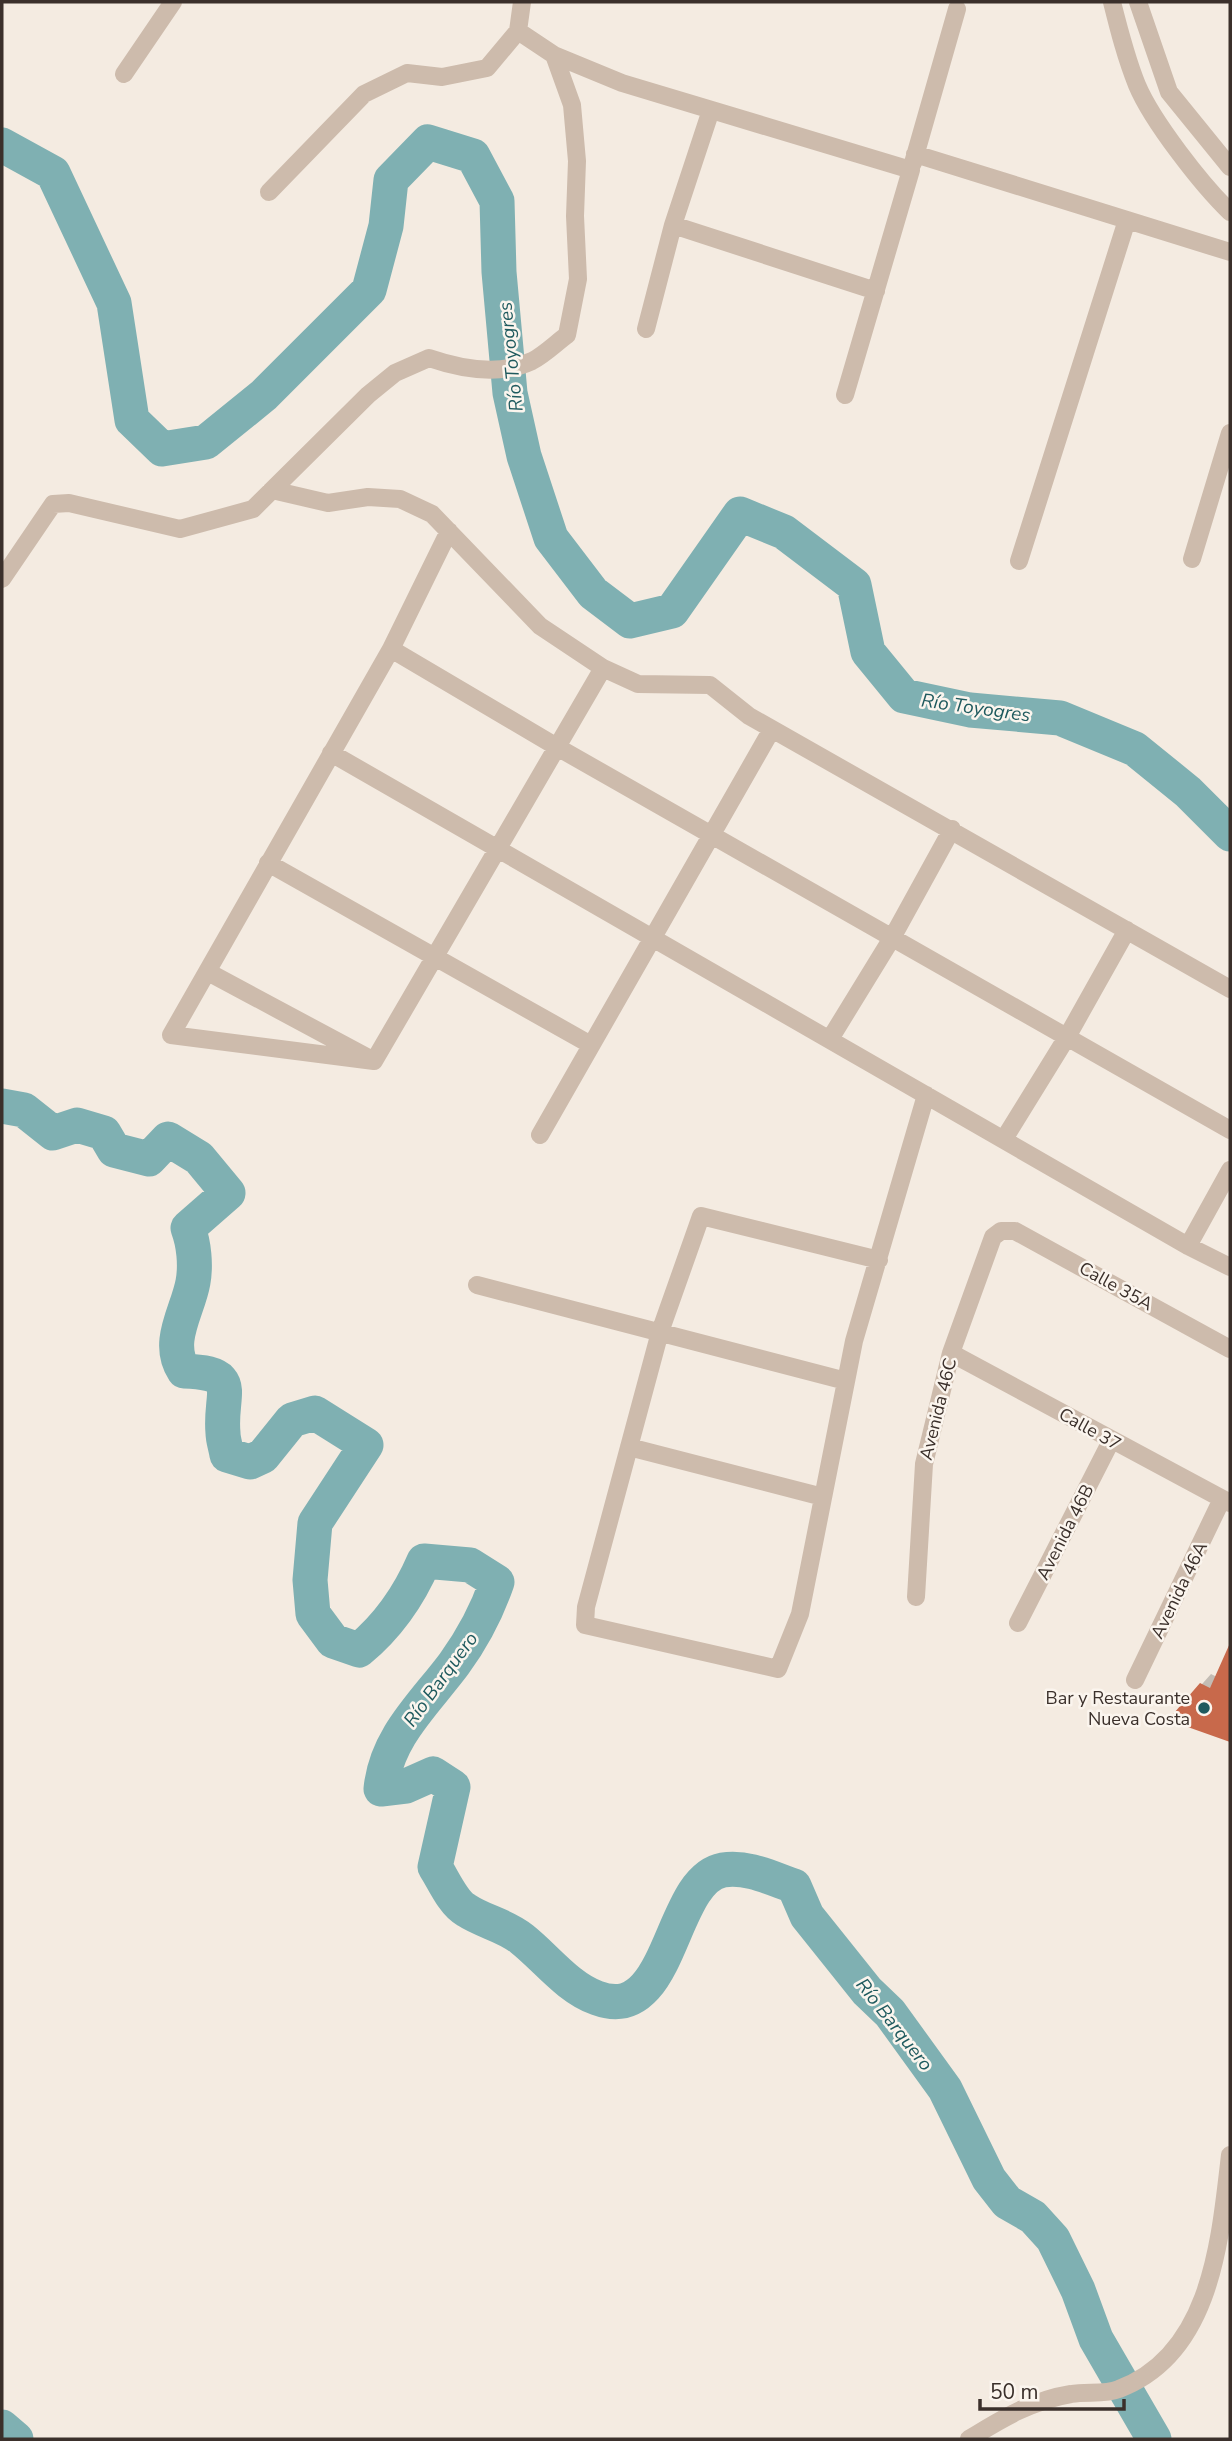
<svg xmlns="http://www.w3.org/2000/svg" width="1232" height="2441" font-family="'Nunito Sans',sans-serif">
<rect width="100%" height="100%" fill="#f4ebe1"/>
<path fill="#0003" d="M1230,1647v94l-59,-22 40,-45 6,3z"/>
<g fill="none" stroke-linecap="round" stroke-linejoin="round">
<path stroke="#7fb0b2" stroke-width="35" d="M2,145l51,28 61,130 18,117 30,29 44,-7 58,-47 105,-105 17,-64 5,-46 37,-38 45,14 24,45 2,71 11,121 14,63 27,82 42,55 37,28 42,-10 68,-97 44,18 70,53 14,67 36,44 66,14 90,8 75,31 53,43 42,42
M2,1106l22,4 29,23 24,-8 27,8 10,17 35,9 19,-20 31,19 29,35 -40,35c6,16 8,37 5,54 -5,29 -28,60 -9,89 59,2 35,21 39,62 0,7 3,15 4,22l23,7 13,-6 29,-36 23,-7 51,32 -51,78 -5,57 3,34 20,27 26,9c29,-24 50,-54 65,-89l46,4 27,17c-10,29 -24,56 -43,82 -29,39 -68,73 -73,125l25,-3 27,-12 20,13 -18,80c8,12 18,36 31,43 18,12 39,15 56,29 24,19 46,49 75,59 76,28 71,-118 126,-128 24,-4 48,8 71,16l13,30 60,75 23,22 55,76 44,90 18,23 26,15 20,22 25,51 18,49 58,100
M2,2427l14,12"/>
</g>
<path fill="#c8694b" d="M1230,1643v99l-62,-22 32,-37 10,5z"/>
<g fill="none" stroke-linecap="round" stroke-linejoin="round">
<path stroke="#cdbbac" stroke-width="18" d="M522,2l-4,29 36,24 68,28 289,87 -66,225
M1112,2c7,28 14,56 25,83 15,36 65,100 93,127
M1138,2l31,90 61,75
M124,74l49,-72
M915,154l315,98
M913,163l44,-154
M269,192l95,-98 43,-21 35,4 45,-9 31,-37
M673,225l203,66
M646,329l27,-104 38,-115
M272,490l56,13 40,-6 32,2 32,15 108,112 63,42 35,16 72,1 39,31 481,273
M1192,559l38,-126
M1019,561l108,-341
M2,579l51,-75 16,-1 111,26 73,-20 115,-114 27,-22 34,-15c32,11 71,18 103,3 12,-6 24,-18 35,-26l11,-56 -3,-63 2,-55 -5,-56 -18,-50
M391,649l166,98 673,383
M331,753l857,493 42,21
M268,863l323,182
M208,972l166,89 -203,-26 220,-386 58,-118
M830,1039l62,-101 60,-109
M374,1061l229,-393
M540,1135l232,-406
M1004,1139l63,-102 60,-107
M1188,1246l42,-76
M879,1260l-178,-44 -41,116 -74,275 -1,18 193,44 22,-55 54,-273 72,-246
M477,1285l369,96
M951,1353l279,150
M629,1447l194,50
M916,1597l8,-133 27,-111 42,-116 8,-6h14l215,118
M1018,1623l93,-182
M1135,1680l87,-181
M969,2439c32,-20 64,-39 102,-45 15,-3 34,1 48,-5 93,-35 101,-149 111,-234"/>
</g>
<circle fill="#1f5a5e" stroke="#fbf5ee" stroke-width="2.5" cx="1204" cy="1708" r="7"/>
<g text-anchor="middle" stroke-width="5" stroke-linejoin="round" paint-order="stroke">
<g font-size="18" fill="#3b302b" stroke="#fbf5ee">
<text transform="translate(1116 1286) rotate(29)" y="6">Calle 35A</text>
<text transform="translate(938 1409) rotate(-76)" y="6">Avenida 46C</text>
<text transform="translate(1090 1429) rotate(29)" y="6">Calle 37</text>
<text transform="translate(1065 1532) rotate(-63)" y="6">Avenida 46B</text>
<text transform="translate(1179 1590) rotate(-64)" y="6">Avenida 46A</text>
</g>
<g font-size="18" fill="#3b302b" stroke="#fbf5ee" text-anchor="end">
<text x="1190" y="1704">Bar y Restaurante<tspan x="1190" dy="21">Nueva Costa</tspan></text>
</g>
<g font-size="19" font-style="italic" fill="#1f5a5e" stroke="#fbf5ee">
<text transform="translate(510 357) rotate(-96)" y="7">Río Toyogres</text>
<text transform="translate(976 707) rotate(8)" y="7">Río Toyogres</text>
<text transform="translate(440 1679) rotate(-54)" y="7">Río Barquero</text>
<text transform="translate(895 2024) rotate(52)" y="7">Río Barquero</text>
</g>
</g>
<rect width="1232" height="2441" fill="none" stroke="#3b302b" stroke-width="7"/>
<path d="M980 2399v10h144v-10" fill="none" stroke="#3b302b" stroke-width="3.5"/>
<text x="990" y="2399" font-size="21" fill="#3b302b" stroke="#fbf5ee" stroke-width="5" paint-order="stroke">50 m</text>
</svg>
